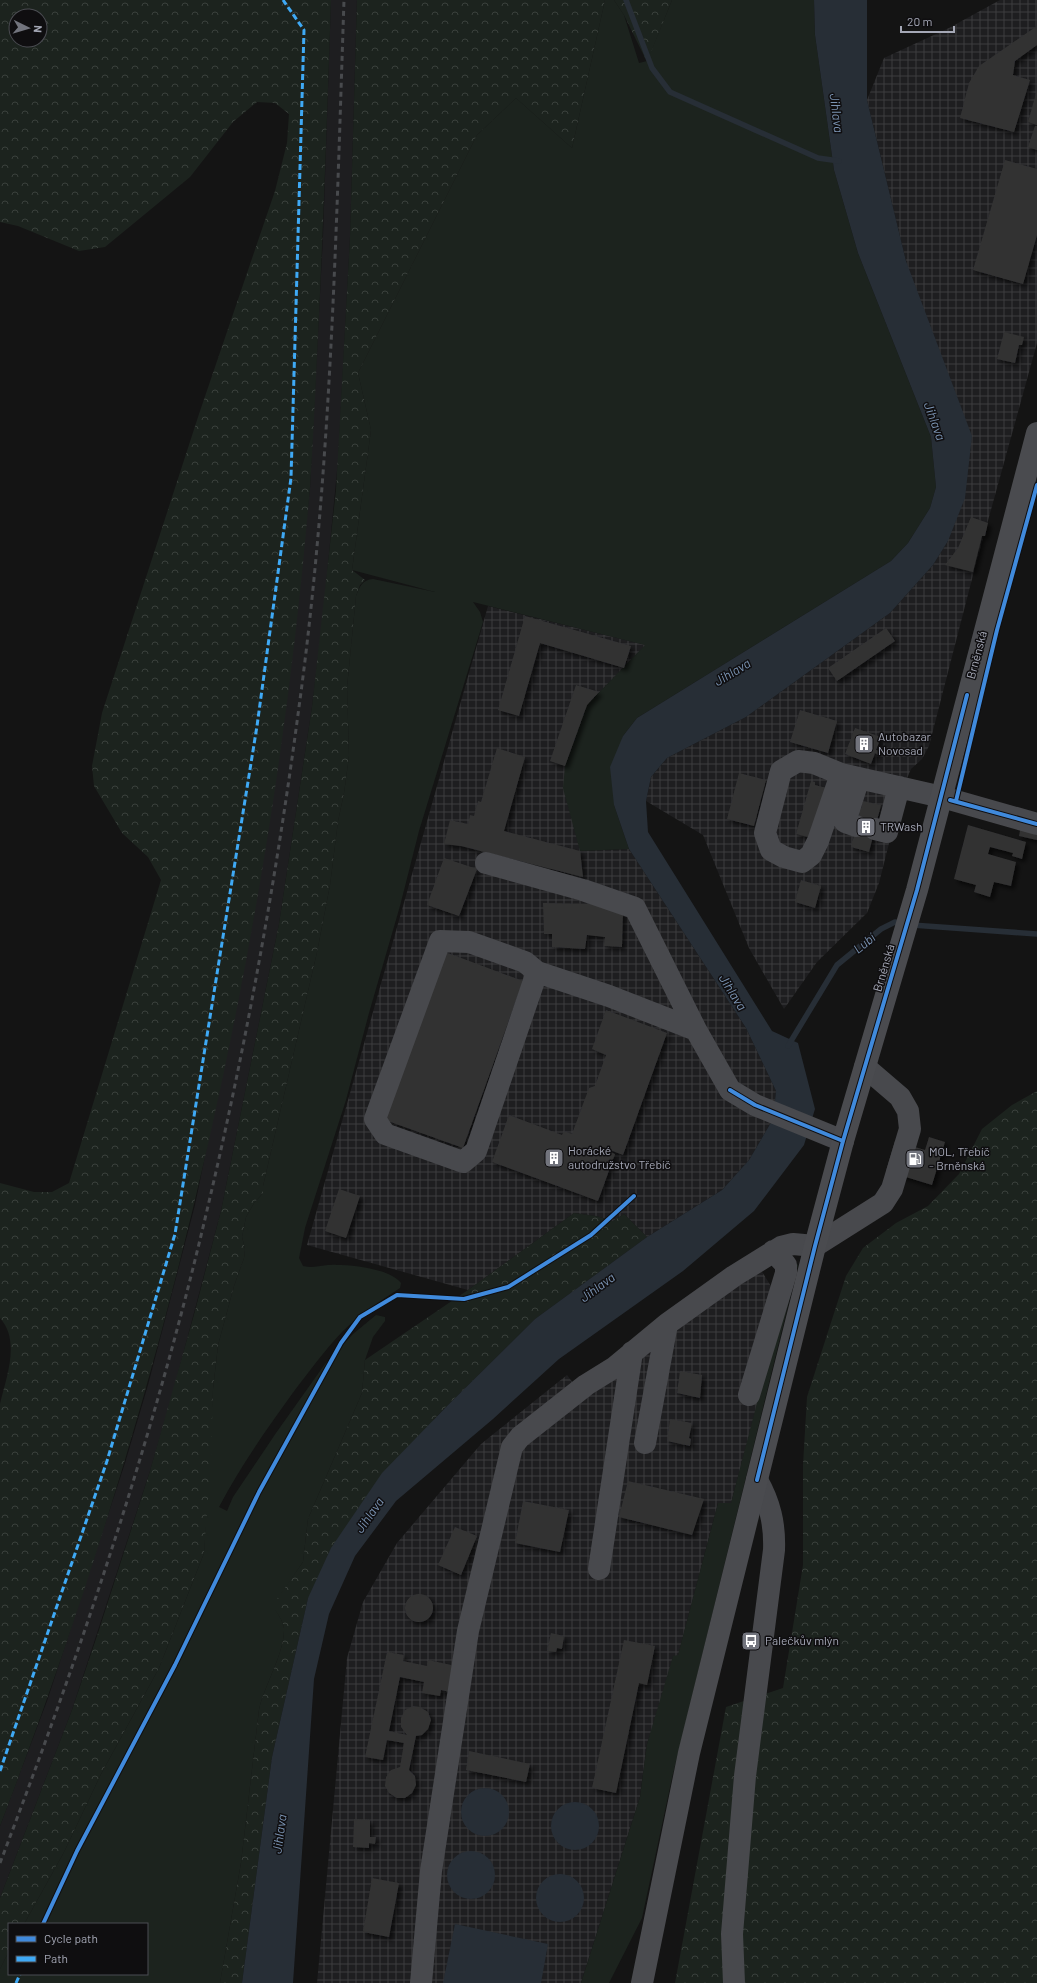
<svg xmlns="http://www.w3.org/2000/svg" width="1037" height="1983" font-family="Barlow,sans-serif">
<defs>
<pattern id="industrial-grid" width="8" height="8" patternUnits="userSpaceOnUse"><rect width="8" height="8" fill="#1e1e20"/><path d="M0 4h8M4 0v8" fill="none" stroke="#3c3c3e"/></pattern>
<pattern id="forest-crowns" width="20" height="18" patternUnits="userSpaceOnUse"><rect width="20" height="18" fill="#1c231e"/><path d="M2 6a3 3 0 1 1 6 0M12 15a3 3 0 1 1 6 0" fill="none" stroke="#3a403c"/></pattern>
<filter id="shadow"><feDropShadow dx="3.5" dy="3.5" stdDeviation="2" flood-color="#0009"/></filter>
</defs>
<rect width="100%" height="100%" fill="#141414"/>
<path fill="#1e1e20" d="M331,0h26l-7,237 -12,224 -15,155 -11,91 -33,217 -58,287 -48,181 -23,79 -78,239 -72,188v-72l47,-125 78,-238 23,-78 47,-180 58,-285 33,-216 24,-216 13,-252z"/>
<path fill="url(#industrial-grid)" d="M1000,0h37v343l-64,232 -44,171 -7,13 -11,10 -8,19 -24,95 -12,30 -50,49 -33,47 -35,-61 -46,-113 -57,-34 5,-24 16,-19 79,-41 144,-104 43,-48 15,-24 -42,-280 -39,-161 17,-42 65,-30z
M488,606l158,39 -59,60 -7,146 49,-2 117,179 30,63 -3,28 -24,41 -27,30 -75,47 -23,-23 -11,7 -17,-5 -22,-3 -106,77 -161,-45z
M759,1267l17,27 -10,80 -35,129h-13l-40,153 -31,88 -7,53 -59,186h-264l30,-325 16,-56 34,-59 84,-99 86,-69 15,20z"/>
<path fill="#1c231e" d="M605,0h9l10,15 15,48 8,-2 25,-61h142l1,35 19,135 24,83 73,184 5,50 -6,21 -22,35 -17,18 -254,157 -14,18 -9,69 15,44 -49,2 -17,-63 2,-22 22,-61 58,-60 -172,-43 7,10 3,10 -64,209 -19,75 -31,107 -23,87 -41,128 -6,30 4,8c12,3 22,-2 34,-1 17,0 53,4 64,18l-1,5c-20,13 -41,27 -58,44 -18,19 -34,41 -50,62 -26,36 -52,73 -73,113l8,4 6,-14 43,-64 49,-69 28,-30 23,-19 9,2v4l-12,16 -8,23 -3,33 -54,126 -5,43 -30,44c4,6 10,15 11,22 1,25 -20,58 -25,82l-18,153 -21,120h-220v-14l9,-18v23h138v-50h-123l40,-72 37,-78 58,-106 45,-115 9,-164 5,-44 16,-59 10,-28 1,-9 -3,-12 4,-20 8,-14 9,-10v-7l54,-234 13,-67 8,-64 6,-28 5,-37 -2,-69 9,-91c4,-10 6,-16 17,-17l62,13 -83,-22 19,-140 -13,-57 119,-238 39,-37 56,50z
M794,1261l4,4 -126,513 -30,140 -33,65h-28l59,-186 7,-53 26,-88 5,-1 40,-152h13z"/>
<path fill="url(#forest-crowns)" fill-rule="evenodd" d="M0,0h331c-4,119 -8,237 -14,356 -2,44 -4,88 -7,131 -38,459 -145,910 -310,1339v-422c6,-26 21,-63 0,-86v-135l34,9h18l17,-9 92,-303 -13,-23 -26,-24 -28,-47 -2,-20 10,-53 97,-299 76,-223 12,-48 2,-29 -14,-11 -18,-1 -24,20 -43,55 -85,70 -26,4 -61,-25 -18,-4zM16,16h24v24h-24z
M357,0h248l-33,148 -56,-50 -39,37 -119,238 13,57 -19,140 13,10 -5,5 -4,11 -9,91 2,69 -5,37 -6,28 -8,64 -13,67 -54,234v7l-9,10 -8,14 -4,20 3,12 -1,9 -10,28 -16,59 -5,44 -2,69 -7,95 -45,115 -58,106 -37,78 -40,72h-15v27l-9,18v-71l72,-188 26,-77 52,-162 45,-160 26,-100 58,-287 33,-217 24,-217 14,-253z
M614,0h58l-25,62 -23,-47z
M1037,1091v892h-362l51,-276 57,-19 20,-123v-100l4,-68 39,-121 17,-28 33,-25 32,-17 31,-32 23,-45 30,-24z
M574,1213l22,3 17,5 11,-7 23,23 -112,82 -87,86 -13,13 -127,180 -36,159 -30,226h-22l21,-120 18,-153c5,-24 26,-57 25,-82 -1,-7 -7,-16 -12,-22l31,-44 5,-43 54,-126 3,-33 103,-70z"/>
<path fill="#272e36" d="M814,0h53v100l39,161 66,175 -7,62 -17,43 -15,24 -43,48 -144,104 -79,41 -16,19 -5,24 2,31 124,199 26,12 17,66 -11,36 -50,66 -71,60 -124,88 -66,60 -97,82 -41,55 -26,58 -15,65 -21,304h-51l30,-226 36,-159 23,-50 51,-75 66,-68 87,-86 112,-82 75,-47 27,-30 24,-41 3,-28 -30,-63 -117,-179 -15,-44 -4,-38 13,-31 14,-18 254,-157 17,-18 22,-35 6,-21 -5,-50 -73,-184 -24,-83 -19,-135z
M461 1812a24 24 0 1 1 48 0a24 24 0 1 1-48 0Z
M551 1826a24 24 0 1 1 48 0a24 24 0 1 1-48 0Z
M447 1875a24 24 0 1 1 48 0a24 24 0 1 1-48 0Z
M536 1898a24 24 0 1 1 48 0a24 24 0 1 1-48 0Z
M455,1924l93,20 -7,39h-98z"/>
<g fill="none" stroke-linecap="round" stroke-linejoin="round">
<path stroke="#272e36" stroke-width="5.5" d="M626,0l26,68 18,24 148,66 21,3
M912,925l125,9
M788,1046l49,-81 44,-36 14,-7 8,1"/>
</g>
<path fill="#323233" filter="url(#shadow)" d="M1037,26v19l-22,16 -2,14 17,5 -16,52 -54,-14 9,-35 10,-17z
M1037,90v35l-9,-3z
M1035,126h2v24l-9,-3z
M1005,160l32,9v66l-14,49 -50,-14z
M1004,332l20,5 -2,8h-3l-4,18 -18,-4z
M971,517l17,6 -3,13h-3l-9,36 -28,-7 13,-17z
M525,616l106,30 -7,22 -84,-25 -21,73 -21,-6z
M886,628l9,13 -58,40 -9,-13z
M576,685l23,7 -12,13 -22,61 -15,-5z
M800,710l37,11 -9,32 -38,-11z
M855,728l26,9 -5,13 3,1 -1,4 -3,-2 -4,11 -26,-10z
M497,748l28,9 -21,74 76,20 3,26 -122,-31 -17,-2 6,-24 18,4 2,-9 4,1 4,-15 3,1z
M739,773l27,7 -12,46 -27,-7z
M811,781l4,1v3l11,3 -14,50 -16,-4z
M863,801l18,4 -12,47 -18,-5z
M968,825l58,17 -4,17 -10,-3 1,-3 -23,-6 -2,7 28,8 -5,24 -17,-4 -4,15 -16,-5 2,-7 -22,-6z
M1021,825l16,4v11l-18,-4z
M444,858l33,11 -18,47 -32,-11z
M801,880l20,6 -6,22 -20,-6z
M543,903l64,1 16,6 -1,37 -18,-1 1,-9 -18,-2 -2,14 -33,-2v-13h-8z
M445,952l78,29 -60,167 -78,-28z
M606,1010l61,23 -44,122 -23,-9 -1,2 16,6 -17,47 -106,-39 17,-47 53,20 2,-4 8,3 17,-46 6,-2 11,-31 -14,-6z
M929,1137l16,5 -13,43 -46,-14 9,-30 30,9z
M339,1189l21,7 -14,42 -21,-7z
M680,1371l22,4 -2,23 -23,-5z
M670,1419l22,4 -3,15 2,1 -1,7 -23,-5z
M628,1481l76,18 -12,36 -73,-18z
M523,1501l46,9 -9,42 -45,-9z
M455,1527l22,9 -16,39 -23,-10z
M405 1608a14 14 0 1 1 28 0a14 14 0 1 1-28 0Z
M551,1633l13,3 -2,13 -5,-1 -1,4 -9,-1z
M624,1640l31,6 -8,39 -8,-2 -23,110 -24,-5z
M387,1652l17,3 -1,6 24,5 1,-6 28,6 -6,26 -9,-2 -1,6 -18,-3 2,-11 -24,-5 -11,54 18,4 -6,-8v-9l4,-8 8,-4 7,1 8,5 3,8 -3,9 -6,6 -6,1 -7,34 6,6 1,9 -4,8 -7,5h-8l-8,-5 -4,-7 1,-9 5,-7 9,-3 4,-24 -17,-3 -4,20 -18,-3z
M469,1751l61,13 -4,18 -60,-12z
M354,1819l16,1v17h6l-1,7 -6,-1v5l-16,-1z
M372,1878l27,5 -10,54 -26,-5z"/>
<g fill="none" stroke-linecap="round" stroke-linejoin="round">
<path stroke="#48494d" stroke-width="22" d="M841,774l-23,67 -7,14 -9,7 -18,-5 -13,-7 -6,-17 16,-62 17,-10 16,2 27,11 101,23 95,27
M856,826l-11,-4 14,-44
M875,829l12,3 12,-45
M486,863l97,27 52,18 61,122
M537,972l-61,179 -13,11 -78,-28 -10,-15 65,-178 29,1 56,20 12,10 72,24 87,34 34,60 25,15 88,36
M749,1395l37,-122v-8l-13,-14
M645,1443l22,-119
M599,1569l33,-217
M421,1983l10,-112 37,-240 44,-184 8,-10 66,-52 29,-18 52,-43 67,-48 47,-29 12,-3 22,2 68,-43 9,-14 18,-60 -2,-18 -8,-14 -35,-30
M734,1983l-2,-49 13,-158 29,-226c1,-26 -4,-47 -17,-70"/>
<path stroke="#4a4b4f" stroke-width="22" d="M642,1983l47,-230 126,-507 28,-105 74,-251 120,-457"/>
<path stroke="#484a4d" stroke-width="3" stroke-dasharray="5 4" stroke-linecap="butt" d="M0,1863c82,-214 156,-433 208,-657 39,-165 69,-332 91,-499 32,-234 37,-471 45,-707"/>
<path stroke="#3fa9f5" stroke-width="3" stroke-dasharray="6 3" stroke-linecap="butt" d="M0,1771l107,-310 68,-227 82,-508 34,-248 13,-448 -21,-30
M16,1983l4,-9"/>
<defs>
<path id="cycleway" d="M950,800l87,24
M956,801l41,-171 40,-145
M730,1090l25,15 88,36
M757,1480l58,-234 28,-105 74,-251 50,-195
M43,1924l34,-73 98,-186 84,-173 82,-149 19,-26 37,-22 67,4 44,-12 83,-52 43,-39"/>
</defs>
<use href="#cycleway" stroke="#0f0e10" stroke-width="6"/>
<use href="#cycleway" stroke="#408adc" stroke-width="4"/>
</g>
<defs>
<symbol id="building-square" viewBox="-11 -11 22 22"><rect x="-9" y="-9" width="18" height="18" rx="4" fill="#72747d" stroke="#0f0e10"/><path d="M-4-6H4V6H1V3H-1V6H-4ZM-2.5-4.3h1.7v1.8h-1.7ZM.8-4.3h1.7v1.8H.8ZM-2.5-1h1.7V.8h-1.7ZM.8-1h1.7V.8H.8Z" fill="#fff"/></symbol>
<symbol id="fuel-square" viewBox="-11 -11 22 22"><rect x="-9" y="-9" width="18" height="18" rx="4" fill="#72747d" stroke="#0f0e10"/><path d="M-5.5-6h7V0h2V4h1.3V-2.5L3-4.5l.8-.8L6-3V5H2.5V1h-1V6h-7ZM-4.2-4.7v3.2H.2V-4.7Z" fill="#fff"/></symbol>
<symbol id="bus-square" viewBox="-11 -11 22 22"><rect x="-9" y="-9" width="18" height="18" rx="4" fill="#72747d" stroke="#0f0e10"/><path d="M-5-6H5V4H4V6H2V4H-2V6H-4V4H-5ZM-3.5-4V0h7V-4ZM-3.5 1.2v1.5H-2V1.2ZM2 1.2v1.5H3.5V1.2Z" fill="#fff"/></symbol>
</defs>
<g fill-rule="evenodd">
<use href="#building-square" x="853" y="733" width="22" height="22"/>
<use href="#building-square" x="855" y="816" width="22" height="22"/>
<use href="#building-square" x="543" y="1147" width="22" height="22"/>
<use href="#fuel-square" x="904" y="1148" width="22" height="22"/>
<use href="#bus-square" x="740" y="1630" width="22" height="22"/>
</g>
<g text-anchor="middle" stroke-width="3" stroke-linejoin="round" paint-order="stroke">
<g font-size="12" fill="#a5a8b6" stroke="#0f0e10">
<text transform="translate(977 655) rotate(-75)" y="4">Brněnská</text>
<text transform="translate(884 968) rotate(-74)" y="4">Brněnská</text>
</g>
<g font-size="12" fill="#a5a8b6" stroke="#0f0e10" text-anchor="start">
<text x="878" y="741">Autobazar<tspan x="878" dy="14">Novosad</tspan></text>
<text x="880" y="831">TRWash</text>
<text x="568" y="1155">Horácké<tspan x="568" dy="14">autodružstvo Třebíč</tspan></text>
<text x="929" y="1156">MOL, Třebíč<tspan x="929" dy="14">- Brněnská</tspan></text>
<text x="765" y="1645">Palečkův mlýn</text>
</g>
<g font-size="13" font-style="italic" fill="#7a93b2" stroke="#0f0e10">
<text transform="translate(837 113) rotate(83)" y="5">Jihlava</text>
<text transform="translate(935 421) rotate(70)" y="5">Jihlava</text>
<text transform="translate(732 672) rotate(-31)" y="5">Jihlava</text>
<text transform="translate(864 943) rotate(-39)" y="5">Lubí</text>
<text transform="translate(733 992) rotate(58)" y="5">Jihlava</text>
<text transform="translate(597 1287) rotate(-36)" y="5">Jihlava</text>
<text transform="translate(369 1515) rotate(-55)" y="5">Jihlava</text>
<text transform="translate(279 1834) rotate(-82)" y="5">Jihlava</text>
</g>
</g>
<rect x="8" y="1923" width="140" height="52" fill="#0f0e10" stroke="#4b4c52"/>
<rect x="16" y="1936" width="20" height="6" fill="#408adc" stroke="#4b4c52"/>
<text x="44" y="1943" font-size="12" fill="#a5a8b6">Cycle path</text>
<rect x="16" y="1956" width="20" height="6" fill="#3fa9f5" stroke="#4b4c52"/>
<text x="44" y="1963" font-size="12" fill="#a5a8b6">Path</text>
<g transform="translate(28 28) rotate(95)"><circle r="19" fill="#0f0e10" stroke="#4b4c52"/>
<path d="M0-3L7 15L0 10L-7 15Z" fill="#72747d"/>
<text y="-6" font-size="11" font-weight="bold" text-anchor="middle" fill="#a5a8b6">N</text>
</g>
<path d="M901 26v6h53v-6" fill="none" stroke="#a5a8b6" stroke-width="2"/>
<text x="907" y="26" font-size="12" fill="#a5a8b6" stroke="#0f0e10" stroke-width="3" paint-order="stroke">20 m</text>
</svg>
